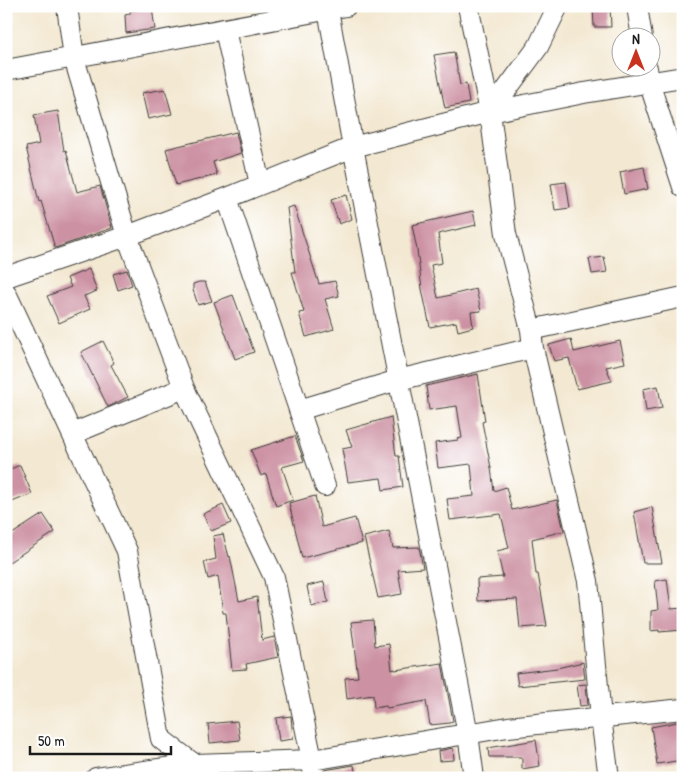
<svg xmlns="http://www.w3.org/2000/svg" width="689" height="784" font-family="'Patrick Hand',sans-serif">
<rect width="100%" height="100%" fill="#fff"/>
<filter id="ink" filterUnits="userSpaceOnUse"><feTurbulence type="fractalNoise" baseFrequency=".02" numOctaves="2"/><feDisplacementMap in="SourceGraphic" scale="10" xChannelSelector="R" yChannelSelector="G"/><feConvolveMatrix kernelMatrix="1 2 1 2 8 2 1 2 1" color-interpolation-filters="sRGB"/></filter>
<filter id="wash" filterUnits="userSpaceOnUse"><feTurbulence type="fractalNoise" baseFrequency=".0096" numOctaves="4" result="noise"/><feDisplacementMap in="SourceGraphic" scale="20" xChannelSelector="R" yChannelSelector="G"/><feGaussianBlur stdDeviation="1.12" result="paint"/><feColorMatrix in="noise" values="0 0 0 0 0 0 0 0 0 0 0 0 0 0 0 0 0 1.4 0 .05"/><feComposite in="paint" operator="in"/></filter>
<g filter="url(#wash)">
<rect width="100%" height="100%" fill="#f3e8d1"/>
<g id="blocks">
<path fill="#cc91a3" d="M593,6h17l1,21h-17z
M152,8l3,21 -29,4 -1,-18 5,-1v-3z
M454,52l6,33 6,-1 3,19 -24,5 -11,-53z
M165,89l7,25 -24,5 -6,-26z
M58,111l6,40 2,-1 11,42 23,-6 12,42 -57,20 -14,-47 -2,1 -13,-55 13,-3 -5,-29z
M236,132l5,21 -28,9 4,13 -41,10 -10,-36z
M644,167l4,22 -24,5 -4,-22z
M566,182l4,26 -15,2 -4,-26z
M346,195l6,24 -13,5 -8,-24z
M294,206l25,78 16,-3 4,15 -14,3 9,30 -28,8 -7,-24 5,-1 -12,-40h3l-8,-64z
M473,211l3,14 -38,9 4,29 -11,2 7,33 38,-9 5,22 -10,1 2,15 -15,4 -2,-9 -26,5 -8,-38 -5,-39 -5,-25z
M604,257l3,15 -15,2 -3,-15z
M89,269l8,22 -13,5 6,13 -31,14 -12,-27 24,-9 -4,-9z
M127,270l5,15 -14,5 -5,-16z
M199,282h6l7,19 -14,4 -5,-15v-6z
M233,295l21,57 -19,7 -21,-57z
M571,339l3,13 46,-11 5,22 -19,4 6,14 -35,8 -8,-31 -15,3 -5,-16z
M103,341l11,22 -3,2 17,32 -20,10 -27,-55z
M478,374l7,47 -3,1 9,46 3,23 12,-4 6,23 45,-10 7,31 -32,8 4,35h2l9,52 -27,2 -3,-29 -39,2 -1,-22 26,-2 -6,-26 12,-3 -8,-34 -51,6 -3,-21 27,-3 -3,-32 -33,4 -3,-25 23,-3 -1,-1 5,-1 -5,-32 -28,4 -3,-24z
M658,386l4,22 -16,3 -3,-22z
M391,417l5,39h3l4,31 -20,3 -2,-12 -33,4 -6,-33 10,-2 -6,-17z
M295,436l9,25 -22,6 11,33 -17,6 -10,-32 -5,2 -10,-26z
M20,465l12,29 -20,8 -6,-13v-18z
M315,496l7,31 33,-9 7,25 -60,15 -13,-55z
M223,505l8,18 -20,8 -8,-17z
M652,507l10,56h-19l-9,-51z
M43,514l12,18 -49,32v-26z
M389,531l4,17 26,-1 4,21 -25,2 4,24 -24,4 -14,-61z
M223,534l6,23 1,-1 9,45 18,-4 5,43 12,-3 4,20 -32,7 1,5 -15,1 -6,-57h-3l-5,-37 -10,3 -4,-17 12,-3 -3,-23z
M667,579l4,30 12,-1v22l-24,2v-2l-8,1v-20l7,-1 -3,-29z
M324,582l4,20 -17,4 -4,-20z
M373,620l2,26 14,-2 3,26 3,-1v1l47,-7 11,58 -3,1v1l-20,2 -4,-24 -39,7 -1,-2 -12,2 -1,-13 -26,4 -2,-21 13,-1 -7,-55z
M583,662l2,17 -67,7 -2,-13 41,-5z
M586,684l2,21 -8,1 -3,-21z
M291,716l2,23 -14,2 -3,-23z
M237,721l3,19 -30,3 -2,-19z
M683,721v39l-26,4 -6,-37z
M536,740l4,26 -18,3v-12h-33l-1,-9z
M453,748l1,12 -15,1 -1,-10z
M354,765l2,13h-30l-1,-8z"/>
</g>
</g>
<g filter="url(#ink)">
<use href="#blocks" fill-opacity="0" stroke="#3c3b37" stroke-width="1"/>
<g fill="none" stroke-linecap="round" stroke-linejoin="round">
<defs>
<path id="minor" d="M67,6l7,52 53,178 57,152 90,189 38,183 2,18
M468,6l22,106 16,122 25,96 2,18 55,233 13,137 8,60
M637,6l5,32
M328,10l25,137 115,587 6,44
M225,30l35,154
M647,68l2,14 34,105
M6,70l340,-64
M490,112l48,-65 20,-41
M227,198l98,288
M6,277l121,-41 100,-38 126,-51 137,-35 94,-19 99,-16
M6,293l121,258 34,188 33,25 1,8
M531,330l152,-33
M299,410l99,-30 135,-32
M72,434l112,-46
M96,778l98,-14 118,-4 196,-33 175,-18"/>
</defs>
<use href="#minor" stroke="#3c3b37" stroke-width="22"/>
<use href="#minor" stroke="#fff" stroke-width="20"/>
</g>
</g>
<rect width="689" height="784" fill="none" stroke="#fff" stroke-width="25"/>
<g transform="translate(636 52)"><circle r="24" fill="#ffffff" stroke="#a4a4a4"/>
<path d="M0-4L9 19L0 12L-9 19Z" fill="#c8321e"/>
<text y="-8" font-size="14" font-weight="bold" text-anchor="middle" fill="#1c1c1c">N</text>
</g>
<path d="M30 746v8h141v-8" fill="none" stroke="#1c1c1c" stroke-width="2.5"/>
<text x="38" y="746" font-size="15" fill="#1c1c1c" stroke="#ffffff" stroke-width="4" paint-order="stroke">50 m</text>
</svg>
